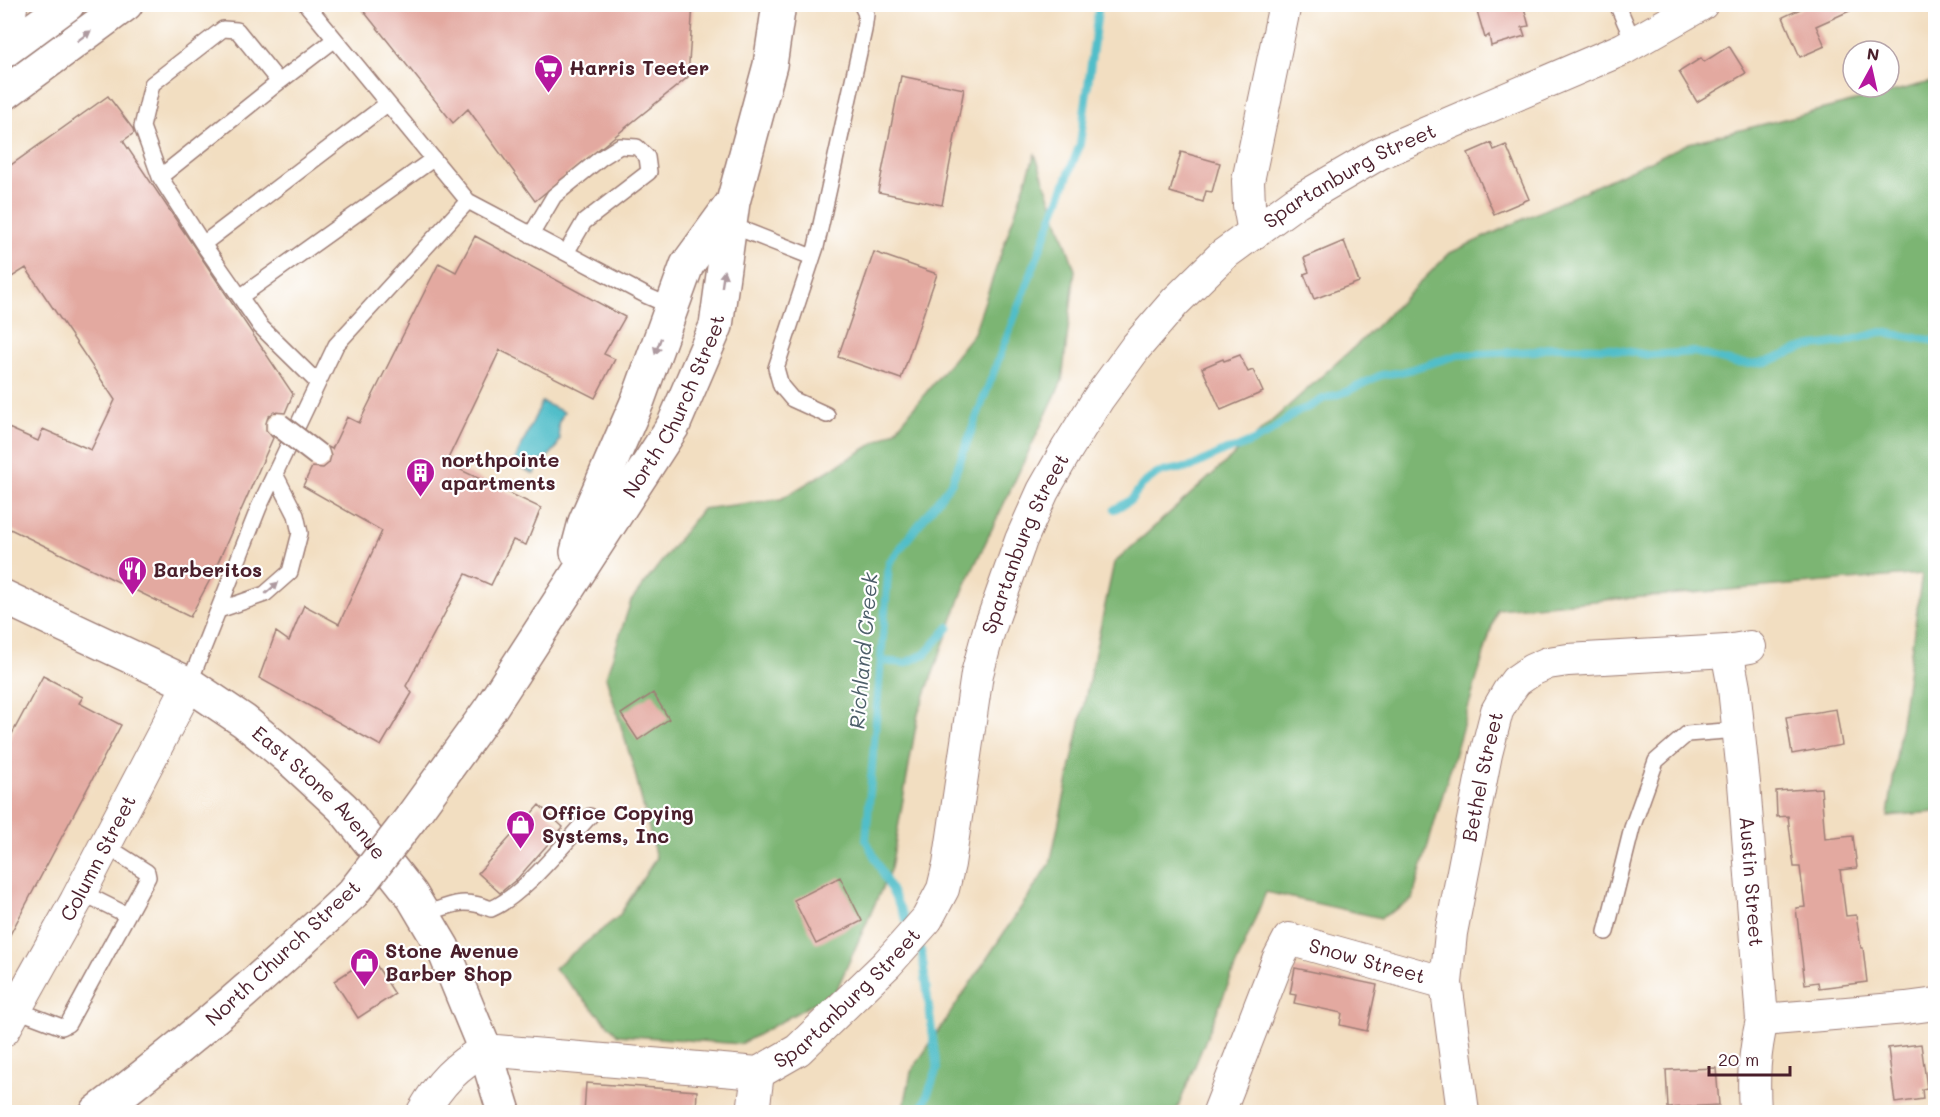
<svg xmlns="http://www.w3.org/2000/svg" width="1940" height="1117" font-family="Mali,sans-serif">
<rect width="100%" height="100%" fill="#fff"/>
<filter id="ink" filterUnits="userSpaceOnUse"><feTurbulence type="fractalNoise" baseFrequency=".0167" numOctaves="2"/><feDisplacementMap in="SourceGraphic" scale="12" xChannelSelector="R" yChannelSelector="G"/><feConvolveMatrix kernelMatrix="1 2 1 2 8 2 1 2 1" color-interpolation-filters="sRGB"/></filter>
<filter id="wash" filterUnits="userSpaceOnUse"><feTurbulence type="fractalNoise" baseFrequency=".008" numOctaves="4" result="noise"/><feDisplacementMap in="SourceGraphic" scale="24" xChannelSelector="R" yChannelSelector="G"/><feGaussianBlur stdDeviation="1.35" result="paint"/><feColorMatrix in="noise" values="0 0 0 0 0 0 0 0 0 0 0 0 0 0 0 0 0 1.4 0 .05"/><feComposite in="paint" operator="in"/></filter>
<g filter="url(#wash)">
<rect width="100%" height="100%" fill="#f2dec1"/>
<path fill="#7bb573" stroke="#626a4f" stroke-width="1.5" d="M1935,81v731l-47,4 34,-242 -425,35 -85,291 -31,18 -115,-26 -90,220h-273l8,-40 139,-208 64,-301 249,-224 87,-86 239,-110z
M1035,154l40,116 -13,111 -98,207 -46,126 -27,154 -55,123 -95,53 -123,-9 -64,-67 65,-52 37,-58 -22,-89 -28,-92 25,-76 71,-92 79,-10 114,-68 79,-98z"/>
<path fill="#51bec9" stroke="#4e6e7a" stroke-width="1.5" d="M542,402l22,10 -6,12 2,15 -4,9 -7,8 -8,4 -7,14 -21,-10z"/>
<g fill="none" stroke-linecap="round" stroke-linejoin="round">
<path stroke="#51bec9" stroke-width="8" d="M1115,509l16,-9 11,-15 14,-11 10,-3 25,-4 35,-17 11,-2 21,-9 8,-4 30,-23 13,-5 14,-8 25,-8 33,-16 21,-3 56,-17 77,-4 17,-4h15l40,1 42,7 45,-3 40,11 15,1 18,-2 38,-15 39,-5 37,-10 55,9
M881,661l24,2 20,-9 24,-27
M910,928l-44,-88 23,-277 63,-81 128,-338 19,-140
M917,942l5,11 15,116 -16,43"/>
</g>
<g id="blocks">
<path fill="#e3a9a0" d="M358,4h335l-5,73 -153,124 -67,-92 -15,14z
M1475,4h48l6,22 -7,1 3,9 -34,10 -2,-11 -4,3z
M1811,4h54l-49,22 9,20 -25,11 -17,-40z
M1729,46l17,27 -49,29 -18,-30 22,-14 3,4z
M901,76l63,13 -22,116 -64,-13z
M108,96l25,33 1,4 -11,8 170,253 -8,19 -11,-1 -6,5 -2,6v7l7,8 -61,138 -22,41 -186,-91v-100l34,15 5,-12 48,21 24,-50 -89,-132 -22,14v-112z
M1491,143l3,7 12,-5 23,54 -35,15 -26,-61z
M1181,152l39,11 -8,29 -6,-1 -3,11 -33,-10z
M475,236l150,81 -21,37 11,5 -20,39 -95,-48 -54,113 95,45 -15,37 -13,-5 -22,45 -25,-11 -60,112 6,7 -31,53 -122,-68 17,-46 13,9 15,-36 35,19 43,-93 -79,-45 9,-19 11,1 6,-5 2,-7 -3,-9 4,2 15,-32 12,6 80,-160 17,9z
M1344,241l15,41 -45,17 -10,-25 5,-2 -5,-14z
M874,252l63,22 -36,105 -63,-22z
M1240,355l8,17 5,-2 10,22 -42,18 -19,-42 21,-9 1,2z
M43,676l40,21 -4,6 42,22 -117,221v-197z
M653,693l16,26 -31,21 -17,-26z
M1836,709l6,36 -50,9 -6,-37z
M1821,788l4,51 28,-3 4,32 -17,2 6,46 10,-1 5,33h2l4,34 -48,6 -1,-6 -13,2 -9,-76 9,-1 -5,-40h-6l-6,-51 -11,1 -1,-26z
M539,805l24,22 -45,51 -18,15 -22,-20z
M840,877l22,44 -46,23 -22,-44z
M371,957l24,37 -37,24 -24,-37z
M1295,968l82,17 -10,46 -27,-6 2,-12 -48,-10 2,-8 -6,-1z
M1921,1044l6,44 -5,1 1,10 -28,4 -7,-55z
M1716,1068l3,37 -51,3 -2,-38z
M586,1083l111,8 -1,22h-112z"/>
</g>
</g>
<g filter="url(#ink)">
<use href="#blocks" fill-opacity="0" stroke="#9e7e76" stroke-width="1.5"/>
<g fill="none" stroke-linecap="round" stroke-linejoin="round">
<defs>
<path id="service" d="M1617,4l17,39
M160,177l119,-95
M468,201l179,95 25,11
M728,224l84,33
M531,235l23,-39 47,-38 19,-12 17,1 10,10 2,15 -65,50 -18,31
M203,244l184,-140
M240,297l193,-138
M318,383l-57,-56 -58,-83 -43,-67 -18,-50 10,-43 71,-55 14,1 42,52 55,-42
M827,415l-35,-16 -11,-13 -5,-18 40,-121 48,-217 2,-16 -5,-10
M219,610l46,-16 25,-22 10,-39 -4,-18 -21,-41
M189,684l70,-177 77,-162 132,-144 -162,-197
M81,892l46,23
M423,915c28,-10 39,-18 68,-6 31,-12 74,-67 99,-93
M1606,932l26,-104 24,-67 31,-27 51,-4
M17,1010l45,17 6,-3 80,-147 -1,-5 -42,-27"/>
<g id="minor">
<path d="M5,50l6,-43 -1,-3"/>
<path d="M1254,233l-5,-28 -1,-24 37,-177"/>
<path id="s1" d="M1727,651l7,37 10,95 18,237c-8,35 -9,57 -7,92"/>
<path d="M1762,1020l144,-12 30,-4"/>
<path id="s2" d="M4,1030l72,-129 113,-217"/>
<path id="s3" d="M423,1112c16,-28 33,-46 62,-62l273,23 40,-23 89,-86 40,-45 16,-30 6,-25 28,-190 12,-44 32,-90 22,-49 24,-42 31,-50 38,-52 39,-45 48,-47 73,-53 84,-49 243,-104 79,-45"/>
<path d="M753,1112l5,-39"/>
<path id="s4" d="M1219,1112l59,-152 11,-21 157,44"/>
<path id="s5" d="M1463,1112l-17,-129 5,-50 35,-179 11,-43 11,-19 8,-11 16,-11 16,-7 20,-3 159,-9 23,-4"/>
</g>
<g id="primary">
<path d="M4,51l64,-47"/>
<path d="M4,94l122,-90"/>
<path d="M577,552l8,-30 53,-122 49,-135 43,-59"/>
<path id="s6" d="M411,818l79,-109 183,-283 43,-100 17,-124 37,-137 9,-61"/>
<path d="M97,1112c89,-67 173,-141 255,-218"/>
</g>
<g id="trunk">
<path id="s7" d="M4,597l185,87 55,37 46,38 53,49 68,86 32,54 42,102 19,62"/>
</g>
</defs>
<use href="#service" stroke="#9e7e76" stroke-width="18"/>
<use href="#minor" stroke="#9e7e76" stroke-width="34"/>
<use href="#primary" stroke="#9e7e76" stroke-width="36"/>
<use href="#trunk" stroke="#9e7e76" stroke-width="36"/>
<use href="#service" stroke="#fff" stroke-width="15"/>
<use href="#minor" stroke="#fff" stroke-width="32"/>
<use href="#primary" stroke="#fff" stroke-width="33"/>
<use href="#trunk" stroke="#fff" stroke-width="33"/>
<defs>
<path id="pedestrian-bridge" d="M279,425l39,30"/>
<path id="primary-bridge" d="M352,894l59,-76"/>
</defs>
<use href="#pedestrian-bridge" stroke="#9e7e76" stroke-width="26" stroke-linecap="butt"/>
<use href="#primary-bridge" stroke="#9e7e76" stroke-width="36" stroke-linecap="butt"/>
<use href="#pedestrian-bridge" stroke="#fff" stroke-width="22"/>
<use href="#primary-bridge" stroke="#fff" stroke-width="33"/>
</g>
<defs><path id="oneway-solid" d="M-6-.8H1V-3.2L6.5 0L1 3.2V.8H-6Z" transform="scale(1.5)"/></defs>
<g fill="#ae9aa0">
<use href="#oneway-solid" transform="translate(84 36) rotate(-37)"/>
<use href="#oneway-solid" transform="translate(723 279) rotate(-82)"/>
<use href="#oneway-solid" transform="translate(658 346) rotate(110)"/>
<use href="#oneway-solid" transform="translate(272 588) rotate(-41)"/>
</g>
</g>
<defs>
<symbol id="supermarket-pin" viewBox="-11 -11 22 30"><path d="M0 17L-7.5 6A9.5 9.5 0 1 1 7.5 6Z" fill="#b5179e" stroke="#fff"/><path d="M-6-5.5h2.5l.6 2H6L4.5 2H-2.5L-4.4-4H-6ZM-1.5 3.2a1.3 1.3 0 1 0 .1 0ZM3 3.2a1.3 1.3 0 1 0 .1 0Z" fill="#fff"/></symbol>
<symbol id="building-pin" viewBox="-11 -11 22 30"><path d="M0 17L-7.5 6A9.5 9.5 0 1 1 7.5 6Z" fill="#b5179e" stroke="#fff"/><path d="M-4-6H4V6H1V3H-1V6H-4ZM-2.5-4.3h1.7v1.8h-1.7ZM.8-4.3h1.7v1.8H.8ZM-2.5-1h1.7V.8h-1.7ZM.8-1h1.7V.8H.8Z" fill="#fff"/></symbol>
<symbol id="restaurant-pin" viewBox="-11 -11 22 30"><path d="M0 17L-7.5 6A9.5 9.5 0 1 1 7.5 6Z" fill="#b5179e" stroke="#fff"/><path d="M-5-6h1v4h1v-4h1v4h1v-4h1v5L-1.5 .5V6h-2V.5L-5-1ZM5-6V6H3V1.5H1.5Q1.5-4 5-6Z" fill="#fff"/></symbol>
<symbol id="shop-pin" viewBox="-11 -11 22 30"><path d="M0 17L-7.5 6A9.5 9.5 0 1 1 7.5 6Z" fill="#b5179e" stroke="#fff"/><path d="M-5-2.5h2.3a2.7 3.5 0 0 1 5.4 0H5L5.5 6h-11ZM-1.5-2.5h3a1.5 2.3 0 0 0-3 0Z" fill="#fff"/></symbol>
</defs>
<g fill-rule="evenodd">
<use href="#supermarket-pin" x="532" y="52" width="33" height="45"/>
<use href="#building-pin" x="404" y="456" width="33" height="45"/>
<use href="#restaurant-pin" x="116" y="554" width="33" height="45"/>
<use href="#shop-pin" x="504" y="808" width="33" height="45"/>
<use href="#shop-pin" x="348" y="946" width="33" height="45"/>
</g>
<g text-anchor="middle" stroke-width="4.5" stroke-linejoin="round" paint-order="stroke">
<g font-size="20" font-weight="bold" fill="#4a1f2b" stroke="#fff" text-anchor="start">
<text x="569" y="75">Harris Teeter</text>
<text x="441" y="467">northpointe<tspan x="441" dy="23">apartments</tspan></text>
<text x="153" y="577">Barberitos</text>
<text x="542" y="820">Office Copying<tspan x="542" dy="23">Systems, Inc</tspan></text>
<text x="385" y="958">Stone Avenue<tspan x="385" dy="23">Barber Shop</tspan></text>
</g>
<g font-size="20" fill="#4a1f2b" stroke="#fff">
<text dy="7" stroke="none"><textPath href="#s3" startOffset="1488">Spartanburg Street</textPath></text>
<text dy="7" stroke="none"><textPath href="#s6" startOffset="490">North Church Street</textPath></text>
<text dy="7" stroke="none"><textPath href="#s3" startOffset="984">Spartanburg Street</textPath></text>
<text dy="7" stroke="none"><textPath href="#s5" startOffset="340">Bethel Street</textPath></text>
<text dy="7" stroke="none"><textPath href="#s7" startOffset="375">East Stone Avenue</textPath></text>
<text dy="7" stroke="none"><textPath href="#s2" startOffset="196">Column Street</textPath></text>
<text dy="7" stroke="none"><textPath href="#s1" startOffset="232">Austin Street</textPath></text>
<text transform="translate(283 953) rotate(-43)" y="7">North Church Street</text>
<text dy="7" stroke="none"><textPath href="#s4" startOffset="268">Snow Street</textPath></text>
<text dy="7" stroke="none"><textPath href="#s3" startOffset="480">Spartanburg Street</textPath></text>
</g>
<g font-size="21" font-style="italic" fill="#4d5f6a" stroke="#fff">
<text transform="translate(864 651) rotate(-85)" y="7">Richland Creek</text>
</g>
</g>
<rect width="1940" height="1117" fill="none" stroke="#fff" stroke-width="24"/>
<g transform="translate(1871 69) rotate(8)"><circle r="28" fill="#ffffff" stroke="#b7a5aa" stroke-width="1.5"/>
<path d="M0-4.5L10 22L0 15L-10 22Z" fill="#b5179e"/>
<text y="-9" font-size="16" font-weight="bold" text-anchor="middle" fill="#4a1f2b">N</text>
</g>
<path d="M1709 1066v9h81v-9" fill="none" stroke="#4a1f2b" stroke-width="3"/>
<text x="1718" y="1066" font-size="18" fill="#4a1f2b" stroke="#ffffff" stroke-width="4.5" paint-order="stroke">20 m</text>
</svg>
